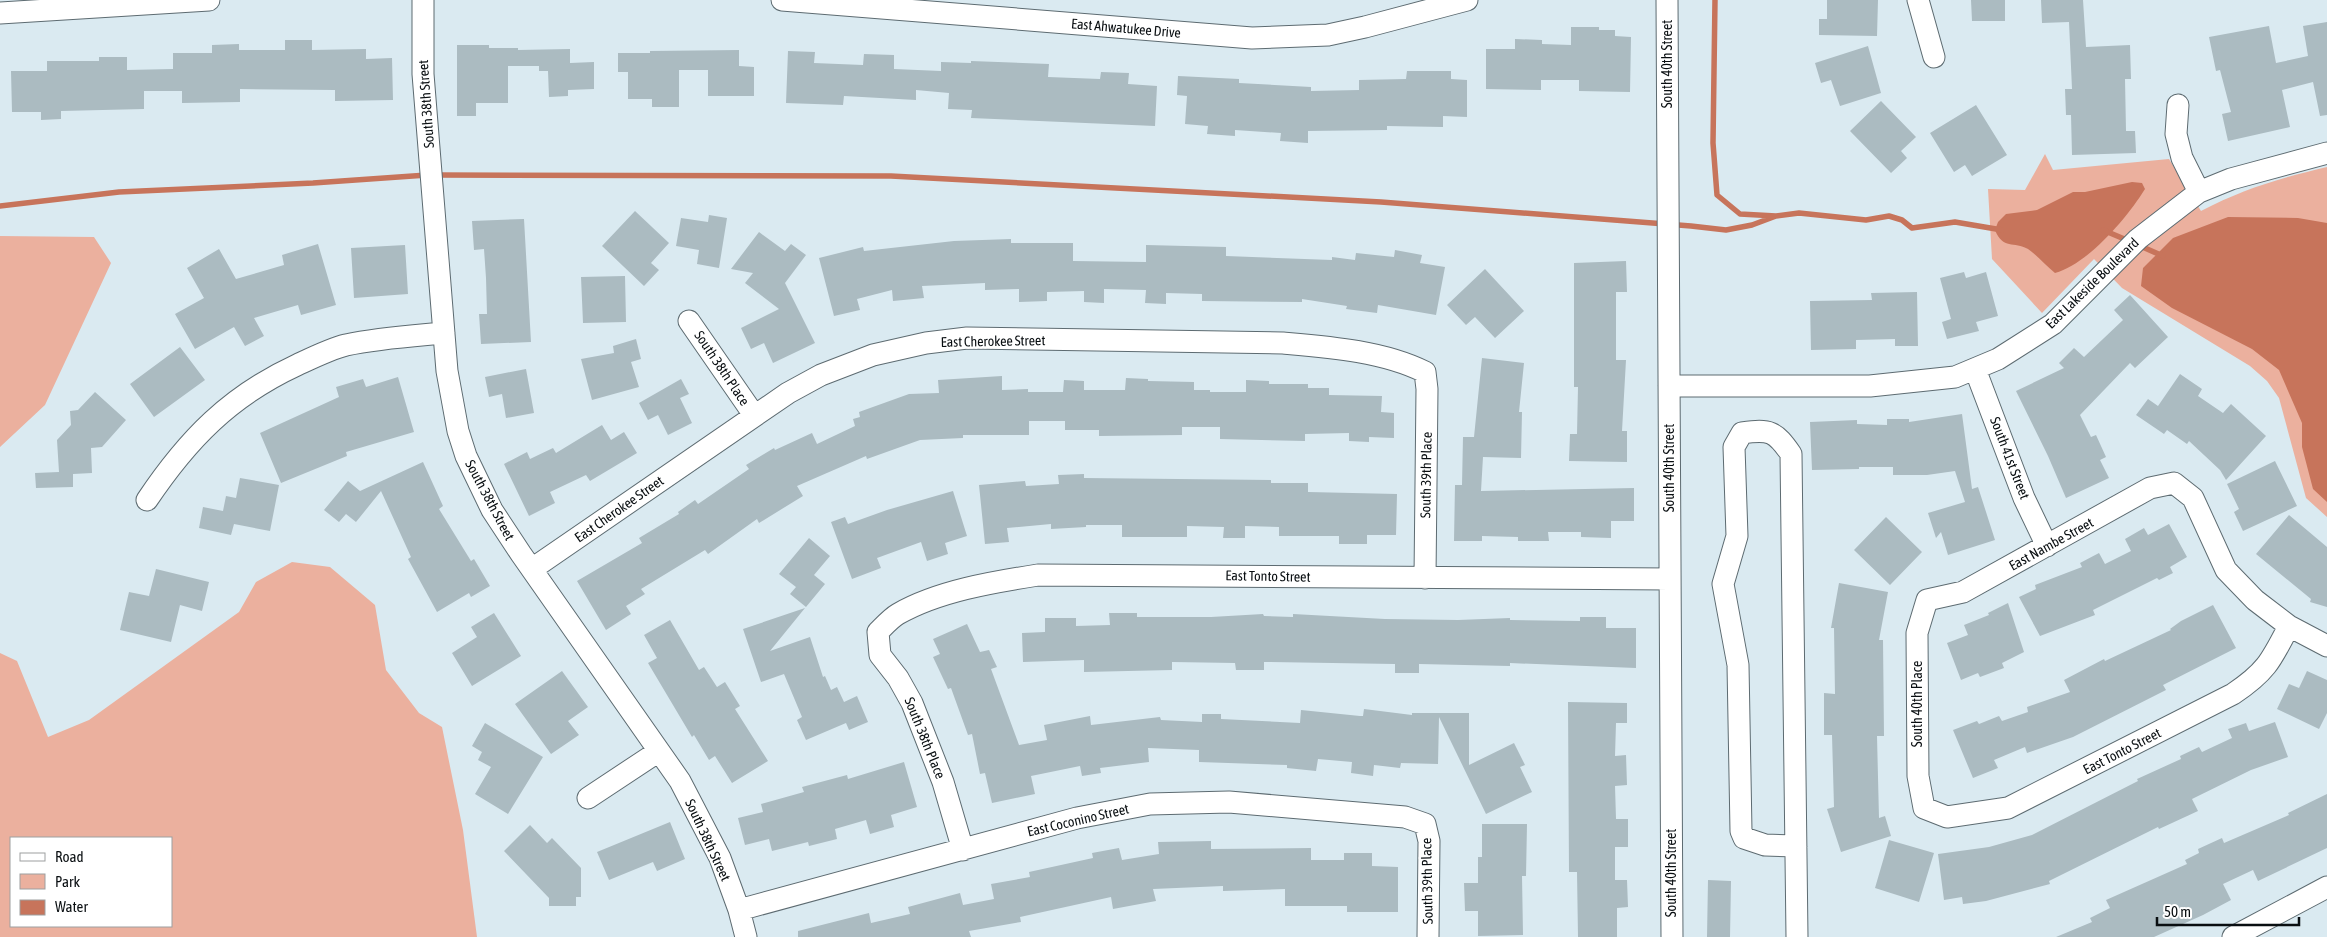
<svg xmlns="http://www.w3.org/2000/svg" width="2327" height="937" font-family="'Asap Condensed',sans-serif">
<rect width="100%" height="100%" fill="#daeaf1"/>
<path fill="#ebb09e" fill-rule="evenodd" d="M2045,154l8,16 116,-11 32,52c42,-22 80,-33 126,-44v350l-21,-19 -27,-100 -12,-17 -17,-15 -128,-78 -28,-29 -52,54 -50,-54 -4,-70 37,1z
M0,236l94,1 17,26 -66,142 -45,42z
M292,562l38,5 45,38 11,65 33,43 23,14 21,103 14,107h-477v-284l17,8 31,76 41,-17 150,-108 17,-30zM171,838v88h-160v-88z"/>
<path fill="#c7745b" d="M2132,182l10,1 3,6c-18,29 -57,75 -90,84 -9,-7 -18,-18 -27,-24 -14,-8 -25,1 -33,-19l3,-8 8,-8 31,-4 36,-18h12z
M2228,217l70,1 29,5v279l-14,-13 -11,-42v-24l-23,-53 -27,-21 -80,-41 -31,-22 2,-18 30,-30z"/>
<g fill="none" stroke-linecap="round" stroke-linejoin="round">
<path stroke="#c7745b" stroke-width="5.5" d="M1715,0l-2,143 4,52 23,19 36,2 23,-3 67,7 23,-4 13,4 10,8 43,-6 47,8
M436,175l455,1 490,26 310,24 35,4 26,-5 24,-9
M0,206l119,-14 194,-9 114,-8
M2103,230l26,11
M2138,245l25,11"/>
</g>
<path fill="#abbbc1" d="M1827,0h51l-1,36 -58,-1v-16h8z
M1971,0h34v21h-33z
M2041,0h42l3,47 44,-2 1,34h-6l1,52h9l1,22 -64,2 -1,-40h-5l-1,-26h7l-3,-67 -27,1z
M2327,22v93l-7,1 -7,-34 -31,8 8,37 -62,14 -6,-27 9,-2 -11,-42 -4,1 -7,-34 60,-11 7,37 32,-7 -5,-30z
M1571,27h28v3h16v6l16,1 -1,55 -51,-1v-11h-38v10l-55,-1v-40h29v-10l27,1v4l29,1z
M285,40h27v10l54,-1v10l26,-1 1,42 -58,1v-11l-95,-1v13l-58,1v-12h-38v18l-83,2v8l-20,1v-8h-29l-1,-41h36v-10h52v-4h28v13l46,-1v-16h39v-8l27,-1v6h46z
M457,45h32v3h29v2l52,-1v14l24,-1v27l-26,1v6l-19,1 -1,-26h-9v-5h-31v37h-32v13h-19z
M1868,46l13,47 -41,13 -9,-26 -10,3 -6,-20z
M739,50v16l15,1v29h-46v-26h-29v37h-27v-8h-24v-27h-10v-19h32v-2z
M788,51l27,1 -1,11 49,2 1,-11 30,1v14l47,2v-9l30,1v-2l78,3 -1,13 52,2 1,-7 28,1 -1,11 29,2 -2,40 -184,-8 1,-8 -24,-1 1,-16 -33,-3v10l-72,-4 -1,9 -57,-2z
M1407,71h44v8l16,1v37l-24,-1v11l-56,-1v4l-79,1v12l-28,-2 1,-8 -46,-3v6l-28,-2 1,-8 -23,-2 2,-28 -10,-1 1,-19 61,3v4l72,4v4l48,-1v-10l47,-1z
M1881,101l35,36 -15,14 6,7 -16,15 -41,-42z
M1976,105l31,50 -35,21 -7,-11 -11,7 -24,-39z
M635,211l34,32 -18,20 8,7 -15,16 -42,-40z
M709,215l18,3 -8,50 -22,-4 2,-14 -23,-4 5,-28 27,4z
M524,219l7,123 -50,2 -2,-30h8l-1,-36 -2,-29 -10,1 -2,-29z
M759,232l26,19 6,-7 15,11 -21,28 30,60 -42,20 -9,-20 -13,6 -10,-21 38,-19 -34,-26 8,-10 -22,-4z
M1011,239v4h62v18l73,1v-17l80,2v9l106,4v-3l23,3 1,-7 38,4 1,-7 27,5 -2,8 25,4 -9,48 -58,-10 -1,8 -31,-4 1,-3 -45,-7v3l-100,-1v-7l-36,-1v11l-21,-1 1,-13 -42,-1v14l-20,-1v-11l-37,1v9l-28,1v-13l-34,1v-7l-63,3 2,12 -31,3 -1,-11 -35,9 3,11 -26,6 -15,-58 44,-11 1,4 90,-10z
M318,244l18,61 -35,10 -3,-10 -44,13 10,18 -19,10 -11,-19 -39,22 -20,-35 29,-16 -17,-30 32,-19 17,30 48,-14 -2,-10z
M405,245l3,49 -54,4 -3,-50z
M1626,261l1,31h-11v68h10l-4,71h5v31l-58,-1 1,-27h7l1,-47h-4v-124z
M1485,269l39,42 -29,27 -20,-21 -9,8 -19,-20z
M1964,272l2,6 20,-6 12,44 -22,6 3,9 -32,8 -5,-17 9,-3 -11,-41z
M625,276l1,46 -43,1 -2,-46z
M1917,292l1,54h-23v-7l-39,1v9l-45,1 -1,-49 62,-1 -1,-7z
M2130,295l38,42 -33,31 -5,-5 -50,52 11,22 5,-2 10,22 -6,3 9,18 -43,20 -18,-42 -32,-65 48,-23 -5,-5 15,-15 10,9 39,-37 -9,-10z
M636,339l5,20 -10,3 8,25 -47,13 -11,-41 33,-6 -1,-7z
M180,347l25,33 -51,37 -24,-33z
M1482,358l42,5 -5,49h3l-1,46 -38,-1 -2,34 153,-3v33h-23v17l-30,-1v-5h-33l1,9h-31v-4l-36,-1v5h-28l1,-56h7l1,-48h11z
M526,369l8,44 -28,5 -4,-24 -13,3 -4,-20z
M2180,374l22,15 -4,7 25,17 8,-9 35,32 -40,44 -6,-10 -31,-29 -2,3 -20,-14 -3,4 -28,-19 12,-16 10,7z
M1002,376v14l26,-1v3h35l1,-12 20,1v9h41l1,-12 22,1v2l46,1v8h16v2h36v-12l23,1v3h39v4h21v7l53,1 -1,16 13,1v25l-25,-1v5l-20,-1v-8l-44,1v7l-85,-2v-12h-38v8l-83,1v-6h-34v-9h-36v14h-66v3l-43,2 -53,19 -1,-3 -69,30 6,10 -44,27 -2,-4 -49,35 -3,-4 -64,39 4,5 -19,12 5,8 -25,16 -29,-49 65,-38 -3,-5 40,-24 -1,-2 17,-12 3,4 51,-35 -3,-4 28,-17 1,2 37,-17 5,11 38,-18 -2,-7 7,-2 -1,-5 50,-18 30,-1 -1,-13z
M398,377l16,55 -68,20 1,4 -66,27 -21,-50 79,-36 -3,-10 27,-8 3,8z
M681,379l8,15 -9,4 12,25 -24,12 -10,-20 -10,5 -9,-17z
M95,392l31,28 -24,27 -11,1 1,25 -19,1v13l-37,1 -1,-15 24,-1 -2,-32 14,-15 -1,-14 8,-1z
M1962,414l10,75 6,-2 17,53 -47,15 -7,-23 -5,6 -8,-25 37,-11 -10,-31 -28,4h-34v-8h-34v2l-47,1 -2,-48 47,-2v4l30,1v-6h22v3z
M602,425l9,15 13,-8 13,21 -47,28 -4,-6 -36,17 5,11 -26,13 -25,-52 23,-12 3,7 23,-11 3,5z
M2275,461l22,45 -54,25 -9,-19 5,-3 -12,-25z
M423,462l20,44 -4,3 32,52 3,-2 16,27 -19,11 -2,-4 -32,19 -29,-53 3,-2 -30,-66 -25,31 -10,-8 -7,8 -15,-12 24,-29 12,10z
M1084,474v4l187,2v3h37v9l89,2 -1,41h-29v9h-28v-8h-60v-9l-34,-1v12h-22l1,-11 -37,-1v11h-65v-12h-36v2l-35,2v-5l-44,4 2,14 -24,2 -6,-59 46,-4 1,5 33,-2 -1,-9z
M240,478l39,7 -9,46 -36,-7 -3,11 -32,-7 4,-21 20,4 3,-15 10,2z
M953,491l14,45 -22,7 3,11 -21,7 -6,-19 -44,16 4,10 -29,11 -21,-57 14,-5 3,7 39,-14z
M2289,515l38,32v60l-17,-5 1,-3 -55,-45z
M1886,517l36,35 -32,33 -36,-35z
M2169,524l18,33 -17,10 3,6 -14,7 -2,-2 -64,32 2,5 -55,21 -21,-39 17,-8 -1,-4 47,-18 -2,-4 19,-10 6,11 26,-13 -6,-12 19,-11 4,7z
M809,538l21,18 -16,19 11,9 -19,23 -16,-13 6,-7 -17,-13z
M156,569l53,13 -7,29 -22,-6 -9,37 -51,-12 9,-38 20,4z
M1839,583l49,9 -9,48h4l1,96h-7l2,82 6,-2 6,20 -50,16 -14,-43 7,-2 -2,-72h-8v-42l11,1 -1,-66h-3z
M2008,603l16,49 -22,11 2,5 -24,9 -2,-4 -17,7 -14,-37 21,-8 -4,-10 25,-10 -1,-2z
M2213,605l23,43 -73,37 3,5 -93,47 -46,16 -2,-6 -31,13 4,8 -25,10 -20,-48 24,-9 2,3 20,-8 3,5 26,-9 -1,-5 43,-15 -6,-12 40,-21 1,2 66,-31 -1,-1 11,-8z
M805,608l-35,43 40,-14 13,40 2,-1 6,14 6,-3 7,15 13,-6 11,26 -19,8 -3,-7 -40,17 -9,-20 5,-3 -18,-43 -23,8 -18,-53z
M494,613l27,43 -49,30 -20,-33 25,-16 -6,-10z
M1109,613h28v4h74l52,-3 1,2 29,1v-3l92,5 73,1 52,-2v2l70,1v-4h26v11h30v40l-126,-5v3l-91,-2v9h-24v-9l-131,-2v8h-28l-1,-7 -63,-1v8l-88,2v-12l-61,2 -1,-29 23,-1v-14h31v8l34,-1z
M670,620l29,50 5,-3 13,20 8,-5 15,24 -5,3 33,52 -36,22 -17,-27 -6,4 -15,-25 -2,2 -44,-74 9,-5 -13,-23z
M967,624l13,28 9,-2 8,17 -6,2 28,76 28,-5 -3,-15 46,-9 1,9 69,-8 1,3 41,2v-8h19v5l79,4 1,-13 59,6h3l1,-7 48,6v-2h57v52l45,-22 11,22 -5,2 12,25 -46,22 -47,-97 -1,47 -37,-1 -1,5 -26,-3 -1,11 -22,-3 1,-11 -34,-3 -2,12 -29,-3v-3l-88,-3v-12l-51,-2 1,14 -49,6 1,5 -19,3 -2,-10 -49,10 4,18 -43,9 -7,-30 -5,1 -8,-40 -4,1 -17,-47 -3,1 -15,-32 7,-3 -7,-15z
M562,671l26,36 -20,14 11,14 -28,19 -36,-50z
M2307,671l20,9v33l-8,16 -42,-20 12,-25 10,4z
M1568,702l59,1v20h-11l-1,33 11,-1 1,30 -12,1 1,33h12v28h-13v33h12l1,27 -11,1v29h-39l-1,-65h-8z
M2275,722l13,35 -37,13 -59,29 6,12 -39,18 -1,-2 -109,54 1,3 -64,17 -23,3 -1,-7 -18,3 -6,-46 51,-7 43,-12 106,-54 -1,-2 44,-20 -1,-3 19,-9 3,5 30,-14 -4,-9 18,-6 3,8z
M485,723l58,34 -35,57 -33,-20 16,-27 -13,-7 4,-8 -10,-6z
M904,762l13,45 -26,8 3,12 -24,7 -4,-14 -31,9 2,10 -28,7 -1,-4 -36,9 -3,-12 -24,6 -7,-27 25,-6 -2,-8 43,-12 -2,-5 45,-12 1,4z
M2327,794v54l-69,33 -5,-11 -30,14 8,16 -28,15 -49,22h-98l36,-15 -2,-4 20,-10 -4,-8 81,-36 -2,-4 14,-7 -1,-4 24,-11 2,5 65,-28 -1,-2z
M670,822l15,37 -28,12 -4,-9 -44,18 -12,-28z
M1482,824h45l-1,52h-4l1,59 -45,1v-25h-13l-1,-28h14v-26h4z
M530,825l17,18 5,-5 29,30v29h-5v9h-27v-8l-45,-47z
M1889,840l45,13 -15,49 -44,-14z
M1211,841v8l100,-1v12h33v-7h28v13l26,1v45h-51v-6h-62v-17l-62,2v-5l-70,3 3,12 -43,8 -2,-12 -91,20 1,5 -52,9 2,6h-173v-6l71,-18 2,10 39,-9 -2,-7 52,-14 3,12 31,-6 -3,-15 39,-7 -1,-5 64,-14 -1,-5 27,-5 3,12 37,-6 -1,-12z
M1708,880l23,1 -1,56h-23z"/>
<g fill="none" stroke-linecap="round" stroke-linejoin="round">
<defs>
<path id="minor" d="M423,0v74l24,297 11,60 8,25 26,54 29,44 159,227 40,77 19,52 7,27
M782,0l470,38 76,-3 37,-8 102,-27
M1667,0l5,937
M1918,0l16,57
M0,13l209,-13
M2178,105l-2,29 6,24 17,34
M689,321l65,94
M1975,369l49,129 23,48
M1669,386h201l85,-9 43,-18 55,-35 85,-85 61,-47 32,-13 96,-26
M147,500c41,-61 83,-104 150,-135 15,-7 33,-16 49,-20 33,-7 66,-9 98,-12
M532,569l256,-176 33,-18 52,-20 53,-12 41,-5 316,5c46,4 100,8 142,29l2,17 -2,189
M2289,626c-18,35 -23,46 -56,68l-225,114 -61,9 -23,-9 -6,-32 -1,-143 10,-33 36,-8 187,-104 24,-5 19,15 33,72 29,30 34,26 38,20
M588,798l71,-47
M1796,846l-31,-1 -21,-7 -3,-7 -3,-166 -15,-81 14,-48 -3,-89 8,-14c28,-4 33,-2 49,21l6,483
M963,850l-20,-68 -31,-79 -14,-25 -18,-23 -2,-23c6,-6 13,-14 20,-18 40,-23 95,-32 140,-39l632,4
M739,910l338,-92 73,-14 79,-2 176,15 20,7 4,17 -1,96
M2233,937l94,-50"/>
</defs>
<use href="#minor" stroke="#5d6b71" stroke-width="23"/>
<use href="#minor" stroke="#fff" stroke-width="21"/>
</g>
<g text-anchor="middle" stroke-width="4.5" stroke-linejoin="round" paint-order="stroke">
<g font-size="14" fill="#090e11" stroke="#fff">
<text transform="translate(1126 28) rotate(5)" y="5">East Ahwatukee Drive</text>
<text transform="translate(1667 64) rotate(-90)" y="5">South 40th Street</text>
<text transform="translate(426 104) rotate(-94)" y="5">South 38th Street</text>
<text transform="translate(2092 283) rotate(-44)" y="5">East Lakeside Boulevard</text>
<text transform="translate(993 341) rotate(-1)" y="5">East Cherokee Street</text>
<text transform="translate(722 368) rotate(56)" y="5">South 38th Place</text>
<text transform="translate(2010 458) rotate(69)" y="5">South 41st Street</text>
<text transform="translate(1669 468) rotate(-90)" y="5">South 40th Street</text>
<text transform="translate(1426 475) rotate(-89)" y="5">South 39th Place</text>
<text transform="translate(490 500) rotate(62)" y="5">South 38th Street</text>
<text transform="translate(619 509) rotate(-35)" y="5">East Cherokee Street</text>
<text transform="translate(2051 544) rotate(-29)" y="5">East Nambe Street</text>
<text transform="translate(1268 576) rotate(1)" y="5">East Tonto Street</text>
<text transform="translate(1917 704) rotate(-90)" y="5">South 40th Place</text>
<text transform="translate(925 738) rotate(68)" y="5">South 38th Place</text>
<text transform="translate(2122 751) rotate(-27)" y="5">East Tonto Street</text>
<text transform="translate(1078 820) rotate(-13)" y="5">East Coconino Street</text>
<text transform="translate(708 840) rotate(65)" y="5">South 38th Street</text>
<text transform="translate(1671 873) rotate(-90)" y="5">South 40th Street</text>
<text transform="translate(1427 881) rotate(-91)" y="5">South 39th Place</text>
</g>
</g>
<rect x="10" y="837" width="162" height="90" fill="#ffffff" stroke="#9d9fa0"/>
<rect x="20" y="853" width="25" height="8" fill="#ffffff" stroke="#9d9fa0"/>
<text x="55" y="862" font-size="15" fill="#090e11">Road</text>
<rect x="20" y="874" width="25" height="15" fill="#ebb09e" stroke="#9d9fa0"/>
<text x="55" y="887" font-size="15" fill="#090e11">Park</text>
<rect x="20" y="900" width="25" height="15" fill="#c7745b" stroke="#9d9fa0"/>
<text x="55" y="912" font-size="15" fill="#090e11">Water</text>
<path d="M2157 917v8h142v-8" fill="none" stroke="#090e11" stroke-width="2.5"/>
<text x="2164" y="917" font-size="15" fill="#090e11" stroke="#ffffff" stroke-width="4" paint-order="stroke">50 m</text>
</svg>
